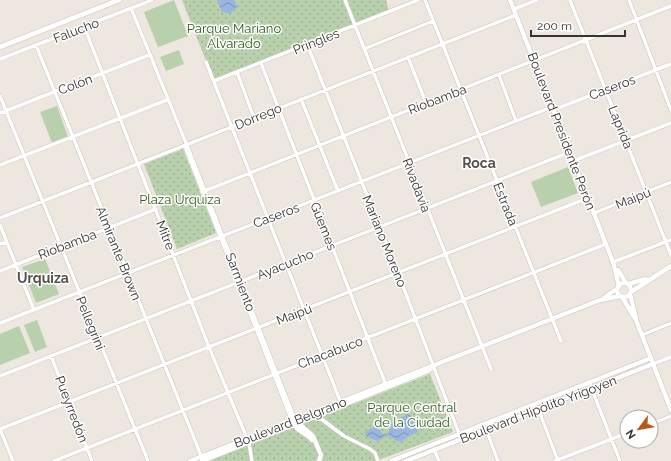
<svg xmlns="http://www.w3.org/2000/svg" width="671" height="461" font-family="Raleway,sans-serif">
<defs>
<pattern id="park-dots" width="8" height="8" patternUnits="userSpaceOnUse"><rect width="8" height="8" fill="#b8d0ac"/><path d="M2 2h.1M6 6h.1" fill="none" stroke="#9fb394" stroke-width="1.8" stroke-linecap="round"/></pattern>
<pattern id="water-waves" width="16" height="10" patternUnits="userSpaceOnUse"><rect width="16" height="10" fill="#98b6e0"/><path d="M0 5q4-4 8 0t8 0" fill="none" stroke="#7d95b6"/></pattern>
</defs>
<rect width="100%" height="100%" fill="#ede7e0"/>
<path fill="url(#park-dots)" d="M182,0h204l3,12 -175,69z
M183,149l33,84 -39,16 -33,-85z
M430,374l23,58 -77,29h-167z"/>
<path fill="#b8d0ac" d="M174,0l14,36 -30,11 -14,-35z
M179,50l5,14 -18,7 -6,-14z
M57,106l11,31 -16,6 -12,-31z
M568,167l10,26 -37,14 -10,-25z
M45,259l14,35 -23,9 -14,-36z
M37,320l10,27 -12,5 -11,-27z
M19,326l11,27 -30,12v-31z"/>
<path fill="url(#water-waves)" d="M217,0h17l3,8 -7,5 -8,-1z
M408,414l6,3 2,7 -1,3 3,4 -1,2 -7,2 -9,7 -6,-2 -5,-4 -7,1 -5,4 -11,-4 -2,-3 1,-3 10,-5 7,8h5l4,-11z"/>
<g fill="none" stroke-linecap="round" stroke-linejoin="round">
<defs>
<path id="minor" d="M345,0l146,369
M425,0l136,341
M570,0l101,255
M629,0l42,110
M131,8l57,140 107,272
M514,9l23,-9
M84,26l125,321 40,96 3,18
M307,44l91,229 62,163
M36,45l166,413
M364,49l69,-28
M408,57l18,46
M0,59l152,-59
M206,62l135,341
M261,63l125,322
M237,72l17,46
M499,75l17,46
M214,81l204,-81
M0,96l148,365
M301,99l37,92
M553,110l118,-46
M0,113l149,-58
M186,145v4l106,272
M573,161l98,-38
M0,165l167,-65
M202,192l469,-186
M594,213l77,-31
M0,218l516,-203
M0,225l34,85
M0,244l7,-2
M613,262l58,-22
M0,271l156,-62
M0,323l552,-216
M642,335l29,-12
M51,356l41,105
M653,364l18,-7
M0,376l570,-224
M589,382l31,79
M538,408l20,53
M316,415l28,21 26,13 5,4 3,8
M651,424l20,-8
M0,429l588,-231
M0,429l13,32
M486,429l12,32
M434,449l5,12
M54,461l552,-217
M555,461l72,-28"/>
<path id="tertiary" d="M510,0l103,262 6,24
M618,270l8,13
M617 290a7 7 0 1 1 14 0a7 7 0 1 1-14 0Z
M628,284l18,-5
M631,292l40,-26
M630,294l6,24
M605,297l13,-9
M622,297l14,23 35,90
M297,422l16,14 8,19 -2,6
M293,423c4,9 14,10 19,17
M190,461l410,-161 21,-4
M202,461l226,-90 5,-4
M391,461l260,-103
M406,461l247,-97"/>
<path id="secondary" d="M0,47l119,-47"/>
</defs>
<use href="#minor" stroke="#c6c0b9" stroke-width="4.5"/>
<use href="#tertiary" stroke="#c6c0b9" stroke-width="5.5"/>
<use href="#secondary" stroke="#c6c0b9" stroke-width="6"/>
<use href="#minor" stroke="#fff" stroke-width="3.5"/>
<use href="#tertiary" stroke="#fff" stroke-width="4.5"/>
<use href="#secondary" stroke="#fff" stroke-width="5"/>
</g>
<g text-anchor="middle" stroke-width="3" stroke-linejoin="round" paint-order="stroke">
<g font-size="13" fill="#355b1f" stroke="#fff">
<text x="234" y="33">Parque Mariano<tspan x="234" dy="15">Alvarado</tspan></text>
<text x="180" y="204">Plaza Urquiza</text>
<text x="412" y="412">Parque Central<tspan x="412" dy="15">de la Ciudad</tspan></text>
</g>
<g font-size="13" fill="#353230" stroke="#fff">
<text transform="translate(76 30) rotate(-21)" y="5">Falucho</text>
<text transform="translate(316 41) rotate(-22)" y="5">Pringles</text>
<text transform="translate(75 84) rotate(-21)" y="5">Colón</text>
<text transform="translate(612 87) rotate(-21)" y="5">Caseros</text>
<text transform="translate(437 99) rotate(-21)" y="5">Riobamba</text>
<text transform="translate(258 116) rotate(-22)" y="5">Dorrego</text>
<text transform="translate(621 127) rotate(68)" y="5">Laprida</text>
<text transform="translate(562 131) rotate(69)" y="5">Boulevard Presidente Perón</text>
<text transform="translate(417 185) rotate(69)" y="5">Rivadavia</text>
<text transform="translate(633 198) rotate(-22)" y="5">Maipú</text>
<text transform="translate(506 204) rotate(68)" y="5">Estrada</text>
<text transform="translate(276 215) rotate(-21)" y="5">Caseros</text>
<text transform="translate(324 226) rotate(68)" y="5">Güemes</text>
<text transform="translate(166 235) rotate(68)" y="5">Mitre</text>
<text transform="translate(385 241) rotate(68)" y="5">Mariano Moreno</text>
<text transform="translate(67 244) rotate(-21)" y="5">Riobamba</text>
<text transform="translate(119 253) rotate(68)" y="5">Almirante Brown</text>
<text transform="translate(285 264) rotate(-22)" y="5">Ayacucho</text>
<text transform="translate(241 282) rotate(69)" y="5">Sarmiento</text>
<text transform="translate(294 314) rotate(-21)" y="5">Maipú</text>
<text transform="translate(91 323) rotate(68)" y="5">Pellegrini</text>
<text transform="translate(330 352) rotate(-21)" y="5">Chacabuco</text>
<text transform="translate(72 409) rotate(69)" y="5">Pueyrredón</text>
<text transform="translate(538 409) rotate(-21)" y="5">Boulevard Hipólito Yrigoyen</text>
<text transform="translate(290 422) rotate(-21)" y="5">Boulevard Belgrano</text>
</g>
<g font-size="14" font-weight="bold" fill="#55504b" stroke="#fff">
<text x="479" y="168">Roca</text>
<text x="43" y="283">Urquiza</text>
</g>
</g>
<g transform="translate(639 429) rotate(238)"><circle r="19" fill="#ffffff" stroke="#aeadac"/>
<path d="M0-3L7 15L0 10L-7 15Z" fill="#b95915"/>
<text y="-6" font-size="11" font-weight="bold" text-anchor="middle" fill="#353230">N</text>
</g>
<path d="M531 30v6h94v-6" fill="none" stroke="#353230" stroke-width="2"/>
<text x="537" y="30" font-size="12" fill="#353230" stroke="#ffffff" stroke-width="3" paint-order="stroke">200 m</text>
</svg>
